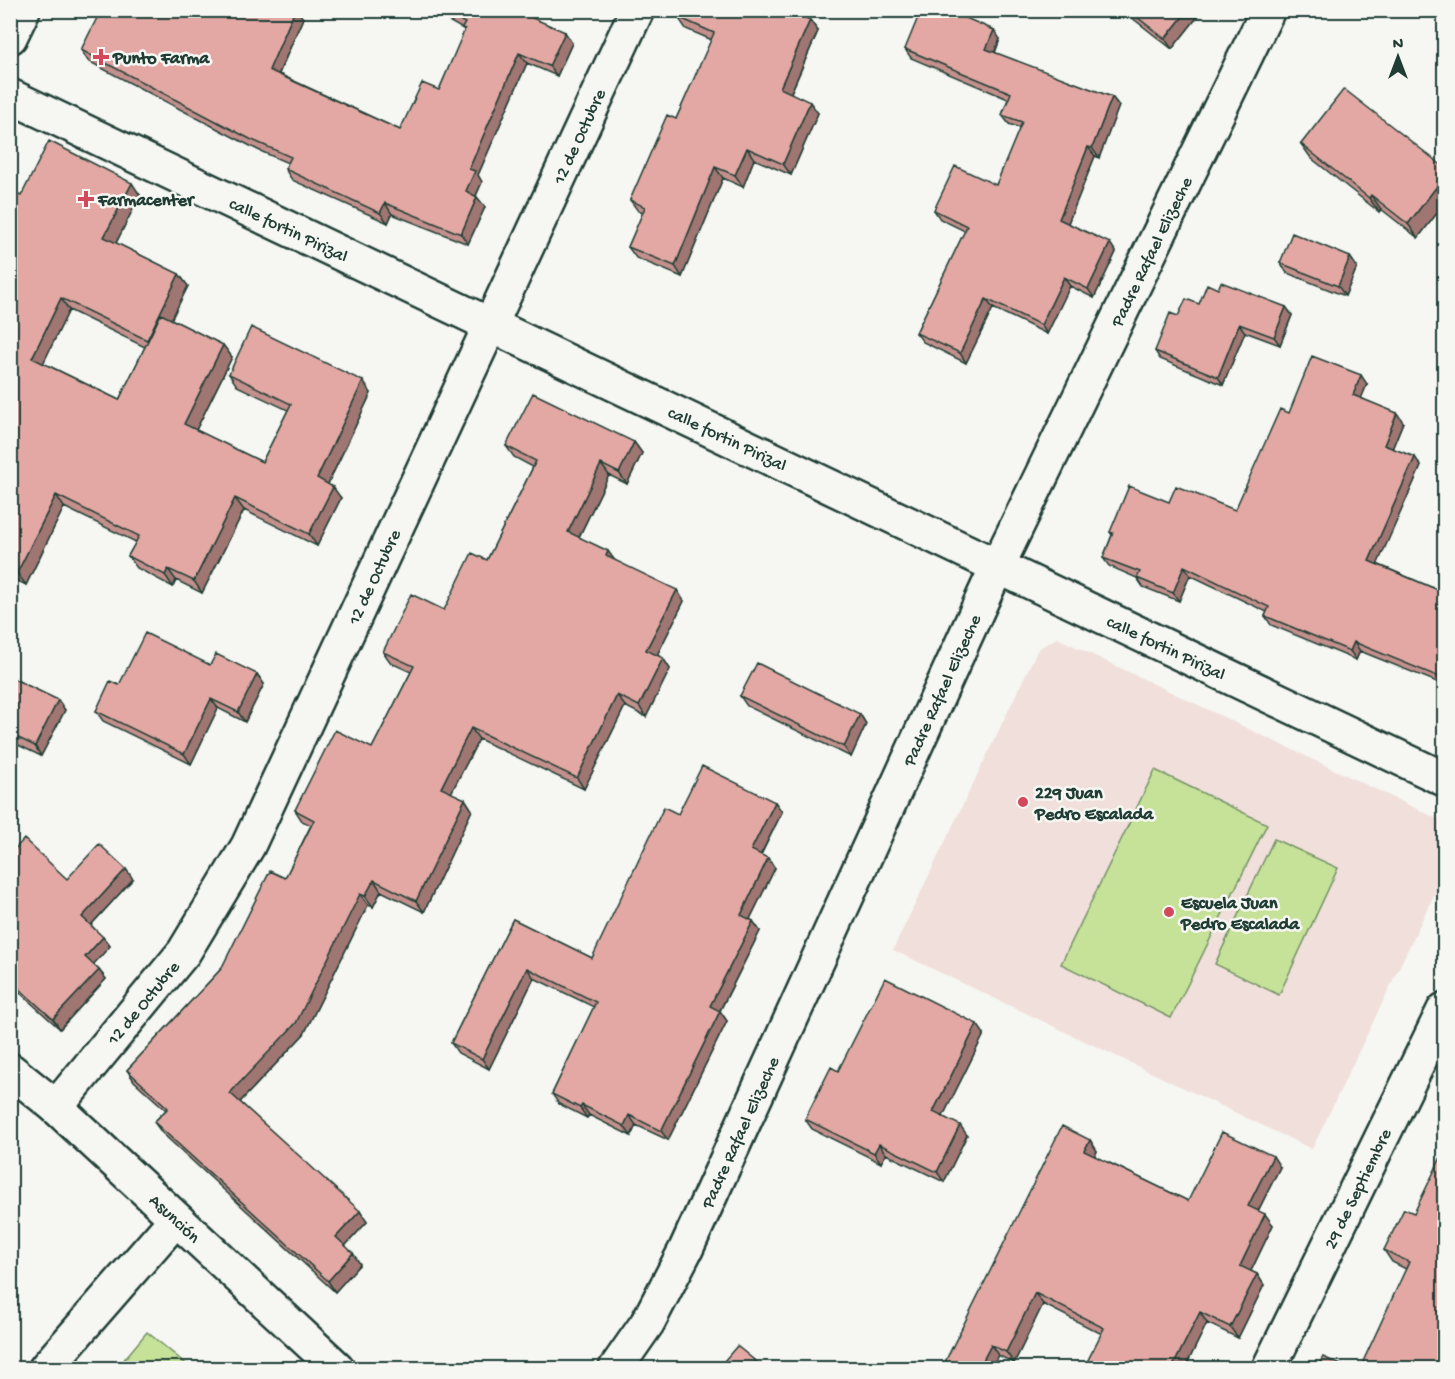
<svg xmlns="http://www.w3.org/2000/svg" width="1455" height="1379" font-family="'Gochi Hand',sans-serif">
<rect width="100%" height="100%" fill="#f6f6f2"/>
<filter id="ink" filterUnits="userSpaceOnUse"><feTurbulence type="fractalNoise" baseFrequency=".0167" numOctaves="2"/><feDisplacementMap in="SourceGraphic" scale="12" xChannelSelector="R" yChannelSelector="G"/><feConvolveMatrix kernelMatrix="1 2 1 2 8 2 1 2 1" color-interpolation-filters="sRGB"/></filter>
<g filter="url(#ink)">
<path fill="#f0dfda" d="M1057,638l383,182 4,18v36l-132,275 -419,-199 145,-301z"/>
<path fill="#c6e299" stroke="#729066" stroke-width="1.5" d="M1155,770l112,54 -96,194 -110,-54z
M1274,839l64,29 -59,127 -64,-31z
M147,1332l44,36h-74z"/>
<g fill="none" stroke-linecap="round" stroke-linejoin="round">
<defs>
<g id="minor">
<path id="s1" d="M10,1070l46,37 281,261"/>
<path id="s2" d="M56,1107l128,-155 64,-106 389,-836"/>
<path d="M46,1368l129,-148"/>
<path id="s3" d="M616,1368l32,-46 38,-73 311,-682 271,-557"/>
<path id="s4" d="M1269,1368l175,-358"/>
</g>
<g id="tertiary">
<path id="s5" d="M10,96l1434,683"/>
</g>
<path id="primary" d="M10,37l13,-27"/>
</defs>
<use href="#minor" stroke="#1f3d34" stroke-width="38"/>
<use href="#tertiary" stroke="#1f3d34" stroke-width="38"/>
<use href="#primary" stroke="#1f3d34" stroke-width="38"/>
<use href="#minor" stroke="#f6f6f2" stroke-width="33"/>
<use href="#tertiary" stroke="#f6f6f2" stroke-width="33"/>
<use href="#primary" stroke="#f6f6f2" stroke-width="33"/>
</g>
<path fill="#c3908c" stroke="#1f3d34" stroke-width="1.5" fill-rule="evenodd" d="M429,10h85l58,33 -15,33 -30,-13 -49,112 4,7 -6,14 9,11 -17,37 -76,-30 -4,9 -96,-43 -7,-11 3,-6 -30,-13 -170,-89 -7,-11 222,-32 -24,56 121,56 39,-40 26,-59 -2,-2z
M1122,10h81l-31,39z
M678,17l132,3 8,11 -27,62 27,20 -27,62 -37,-16 -11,28 -20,-9 -41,99 -46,-19 -8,-11 15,-34 -5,-2 -8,-11 46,-81 36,-79 -26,-11z
M1000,39l-5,14 117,44 7,9 -20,52 -4,-2 -27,67 48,29 -22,46 -24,-12 -23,48 -54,-26 -27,55 -43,-21 -7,-9 49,-102 -25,-12 -6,-9 62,-25 24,-57 -11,-4 -7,-9 6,-16 -97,-41 -6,-9z
M1301,144l143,23v37l-26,34 -37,-29 -2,3 -68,-54z
M10,191l11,5 119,-1 -24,48 63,31 9,12 -17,33 52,26 9,12 -36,73 66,32 26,-52 -51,-24 -8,-12 142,19 -43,91 13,14 -24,48 -73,-36 -42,83 -26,-13 -3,7 -36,-19 -9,-12 8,-14 -72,-35 -38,78 -16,-8zM69,310l76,37 -26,53 -76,-37z
M1350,257l7,10 -12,29 -58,-23 -7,-10z
M1218,289l68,18 6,8 -12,30 -35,-13 -22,53 -63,-26 -5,-8 23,-35 21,-12z
M1367,384l-6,14 42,24 -11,27 29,17 -44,98 61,26 5,-2 1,-3v100l-84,-34 -4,9 -85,-35 -6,-9 2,-4 -77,-37 -11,26 -36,-14 -6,-9 -28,-12 -6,-8 9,-23 -2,-3 59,-30 66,8 54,-97z
M634,442l8,11 -15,31 -18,-9 -30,62 35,23 70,41 -27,54 6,3 7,11 -24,48 -21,-11 -41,83 -105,-50 -28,54 14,6 7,11 -48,102 -43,-21 -8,16 -5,-2 -64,129 -64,68 127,120 -22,24 15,18 -25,28 -173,-159 -8,-11 12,-12 -32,-29 -7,-11 94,-101 64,-91 26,-53 -9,-4 -7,-11 77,-62 39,-76 -20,-9 -8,-11 61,-42 43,-50 46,-93 -19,-10 -8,-11z
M210,665l47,9 7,10 -19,38 -27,-14 -27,56 -88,-43 -7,-10 23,-26z
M10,677l48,23 7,10 -24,46 -29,-14 -2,2z
M740,696l120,18 6,10 -15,33 -104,-51z
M775,802l7,10 -21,43 14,13 -25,51 3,2 7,10 -40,80 7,10 -59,119 -32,-15 -5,11 -42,-21 -2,3 -28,-14 -7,-10 42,-87 -60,-29 -45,91 -31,-16 -7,-10 62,-124 79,39 86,-144z
M10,854l57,25h66l-42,46 19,21 -17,18 6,6 7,9 -46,50 -40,-36 -10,10z
M984,1034l-41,82 24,19 -23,47 -58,-28 -5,9 -69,-34 -7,-10 33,-48z
M1090,1140l7,11 -2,5 93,45 92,-34 -22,44 15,14 -22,46 6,3 7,11 -26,53 -31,-15 -22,45h-101l18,-34 -59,-30 -29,59 -16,-8 -56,13z
M1414,1213l30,155 -38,-99 -14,-7 -8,-12z"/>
<path fill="#9f7672" stroke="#1f3d34" stroke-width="1.5" d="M295,10h2l6,8 -27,62 -7,-10z
M1188,10h15l-31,39 -7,-10z
M810,20l8,11 -30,68 -8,-11z
M994,30l6,9 -8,19 -6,-9z
M565,32l7,11 -15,33 -8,-10z
M519,53l8,10 -49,112 4,7 -9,20 -7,-11 3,-22z
M1112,97l7,9 -20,52 -7,-10z
M810,102l8,11 -27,62 -8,-11z
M1088,147l7,9 -29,72 -7,-9z
M747,148l7,11 -11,28 -8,-12z
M715,167l8,11 -41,99 -7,-11z
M1444,177v27l-26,34 -10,-14z
M132,183l8,12 -27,54 -9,-12z
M1371,195l10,14 -2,3 -10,-14z
M477,197l8,10 -17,37 -7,-10z
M385,203l7,11 -4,9 -8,-10z
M1110,243l6,9 -22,46 -6,-9z
M1350,257l7,10 -12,29 -7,-10z
M179,274l9,12 -33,66 -8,-12z
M1064,277l6,9 -23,48 -6,-9z
M61,298l8,12 -29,60 -8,-12z
M986,299l7,9 -27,55 -6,-10z
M1286,307l6,8 -12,30 -6,-8z
M1239,324l6,8 -22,53 -5,-8z
M223,345l9,12 -39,79 -9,-12z
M1361,375l6,9 -8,20 -6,-9z
M363,381l8,12 -46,97 -8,-12z
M1397,413l6,9 -13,32 -6,-9z
M634,442l8,11 -15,31 -8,-11z
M1415,457l6,9 -46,104 -6,-9z
M601,464l8,11 -33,68 -8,-11z
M333,487l8,11 -24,48 -8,-12z
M56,495l8,12 -38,78 -9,-12z
M235,498l9,12 -42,83 -8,-12z
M608,551l8,11 -10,-6z
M1184,566l6,9 -11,26 -6,-8z
M168,569l8,11 -3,7 -8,-12z
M677,590l7,11 -30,60 -8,-11z
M1354,642l6,9 -4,9 -6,-9z
M663,658l7,11 -24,48 -7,-11z
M257,674l7,10 -19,38 -7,-10z
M617,695l8,11 -41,83 -7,-11z
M211,699l7,9 -27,56 -7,-10z
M58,700l7,10 -24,46 -6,-10z
M860,714l6,10 -15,33 -7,-10z
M471,728l8,11 -31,60 -7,-11z
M465,799l7,11 -48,102 -8,-11z
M775,802l7,10 -24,48 -7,-10z
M768,858l7,10 -28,57 -6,-10z
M126,869l7,10 -44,48 -7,-10z
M374,880l7,11 -8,16 -8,-11z
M360,894l8,11 -64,129 -66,70 -8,-11z
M753,921l7,10 -43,85 -7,-10z
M103,937l7,9 -18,20 -7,-9z
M527,968l7,10 -45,91 -7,-10z
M99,970l7,9 -46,50 -7,-10z
M13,983l7,10 -10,10v-17z
M720,1011l7,10 -59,119 -7,-9z
M977,1024l7,10 -44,88 -7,-10z
M582,1105l7,10 -2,3 -7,-10z
M629,1115l7,10 -5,11 -7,-10z
M960,1125l7,10 -23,47 -7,-10z
M1090,1140l7,11 -5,11 -8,-11z
M879,1144l7,10 -5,9 -7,-10z
M1273,1156l7,11 -25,50 -7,-11z
M360,1211l7,11 -24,26 -7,-11z
M1265,1214l8,11 -25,52 -8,-11z
M353,1253l7,11 -25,28 -7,-11z
M1257,1274l7,11 -26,53 -8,-11z
M1035,1293l8,11 -29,59 -8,-11z
M1200,1312l7,11 -22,45h-13z
M991,1345l7,10 -6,13h-13z"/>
<path fill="#e3a8a3" stroke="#1f3d34" stroke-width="1.5" d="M101,10h194l-26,60 131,60 22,-47 17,7 26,-61 -3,-1 3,-5 -24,-13h73l51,22 -16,34 -30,-13 -50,116 6,2 -9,20 11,6 -16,37 -76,-31 -5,10 -95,-44 6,-12 -41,-18 -169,-89z
M681,10h109l20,10 -30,68 30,14 -27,62 -36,-16 -12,27 -20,-8 -40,99 -47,-19 17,-40 -15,-7 37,-85 9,4 38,-86 -36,-16z
M921,10h26l47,20 -8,19 126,48 -20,51 -4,-1 -29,72 51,24 -22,46 -24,-12 -23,48 -55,-26 -26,54 -44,-20 51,-107 -33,-16 21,-44 41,19 26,-63 -20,-7 9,-22 -106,-44z
M1128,10h60l-23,29z
M1344,89l100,78v10l-36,47 -37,-29 -2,3 -68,-54z
M49,141l83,42 -28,54 75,37 -32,66 -86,-42 -29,60 87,42 42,-86 62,31 -39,79 78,38 29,-58 -62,-30 22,-47 112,54 -46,97 16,9 -24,47 -74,-36 -41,83 -26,-12 -3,6 -37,-19 11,-20 -83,-41 -39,78 -7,-4v-378l11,5z
M1292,233l58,24 -12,29 -58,-23z
M1221,282l65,25 -12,30 -35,-13 -21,53 -63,-26 15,-38 8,3 8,-17 13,5 8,-20 11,5z
M1312,356l49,19 -8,20 44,18 -13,32 31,12 -46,104 69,29 1,-3 4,1 1,-3v94l-90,-37 -4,9 -85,-35 4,-9 -85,-41 -11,27 -36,-15 3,-6 -37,-14 10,-25 -3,-1 19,-46 40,16 7,-16 59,24 45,-101 9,4z
M533,393l101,49 -15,31 -18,-9 -33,68 40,19 -2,5 71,34 -31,60 17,8 -24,48 -22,-11 -40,83 -106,-50 -30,60 24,11 -49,102 -42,-21 -9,16 -5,-2 -64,129 -66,70 130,118 -24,26 17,16 -25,28 -174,-159 14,-14 -41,-38 94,-101 49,-98 15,7 29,-58 -19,-10 40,-80 37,18 42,-82 -31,-14 28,-58 33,16 28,-57 15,7 49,-99 -30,-15z
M145,633l65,32 6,-11 41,20 -19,38 -27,-13 -27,55 -88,-43 14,-30 9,4z
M757,663l103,51 -16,33 -104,-51z
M10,677l48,23 -23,46 -25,-12z
M702,766l73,36 -24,48 17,8 -27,57 12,6 -43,85 10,5 -59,120 -32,-16 -5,11 -42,-21 -2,3 -28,-14 44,-92 -69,-34 -45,91 -31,-16 62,-124 79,39 72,-151 14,7z
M24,839l43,40 32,-35 27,25 -44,48 21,20 -18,20 14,13 -46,49 -40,-36 -3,3v-132z
M885,978l92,46 -44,88 27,13 -23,47 -58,-28 -5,9 -69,-34 26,-52 7,4z
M1062,1126l28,14 -6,11 104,50 34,-69 51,24 -25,50 17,8 -25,52 17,8 -27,53 -30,-15 -28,56h-88l20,-40 -69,-35 -29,59 -15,-7 -12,23h-37z
M1444,1151v217h-84l49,-106 -25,-12 20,-41 10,4z
M737,1346l27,22h-46z
M1323,1357l25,11h-31z
M672,1365l4,3h-7z"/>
</g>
<g fill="#d1495b" stroke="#f6f6f2" stroke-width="2">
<path d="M98 48h6v6h6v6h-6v6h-6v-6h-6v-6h6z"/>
<path d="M83 190h6v6h6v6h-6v6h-6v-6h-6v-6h6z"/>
<circle cx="1023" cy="802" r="6"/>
<circle cx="1169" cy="912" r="6"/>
</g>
<g text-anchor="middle" stroke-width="5" stroke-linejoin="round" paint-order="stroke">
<g font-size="18" font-weight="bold" fill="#1f3d34" stroke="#f6f6f2" text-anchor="start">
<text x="113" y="63">Punto Farma</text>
<text x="98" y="205">Farmacenter</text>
<text x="1035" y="798">229 Juan<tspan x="1035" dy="21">Pedro Escalada</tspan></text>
<text x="1181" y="908">Escuela Juan<tspan x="1181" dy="21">Pedro Escalada</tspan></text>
</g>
<g font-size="18" fill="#1f3d34" stroke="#f6f6f2">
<text dy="6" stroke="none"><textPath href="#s2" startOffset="1108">12 de Octubre</textPath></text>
<text dy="6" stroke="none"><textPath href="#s5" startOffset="309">calle fortin Pirizal</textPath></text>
<text dy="6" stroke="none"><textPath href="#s3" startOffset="1239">Padre Rafael Elizeche</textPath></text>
<text dy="6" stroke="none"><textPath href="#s5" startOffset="795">calle fortin Pirizal</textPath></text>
<text dy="6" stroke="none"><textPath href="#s2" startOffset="622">12 de Octubre</textPath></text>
<text dy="6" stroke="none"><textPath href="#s5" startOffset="1281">calle fortin Pirizal</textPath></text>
<text dy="6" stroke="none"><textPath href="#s3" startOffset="753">Padre Rafael Elizeche</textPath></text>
<text dy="6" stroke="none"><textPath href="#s2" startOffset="136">12 de Octubre</textPath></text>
<text dy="6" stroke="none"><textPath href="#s3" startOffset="267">Padre Rafael Elizeche</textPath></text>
<text dy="6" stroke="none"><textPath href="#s4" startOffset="200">29 de Septiembre</textPath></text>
<text dy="6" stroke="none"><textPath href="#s1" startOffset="222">Asunción</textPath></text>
</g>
</g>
<rect width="1455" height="1379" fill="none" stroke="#f6f6f2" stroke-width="36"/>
<rect x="18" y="18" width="1419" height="1343" fill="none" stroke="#1f3d34" stroke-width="2" filter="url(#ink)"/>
<g transform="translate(1398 57)" stroke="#f6f6f2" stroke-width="4.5" paint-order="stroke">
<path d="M0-4.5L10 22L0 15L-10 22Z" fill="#1f3d34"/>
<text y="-9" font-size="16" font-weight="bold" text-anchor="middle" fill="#1f3d34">N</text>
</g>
</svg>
